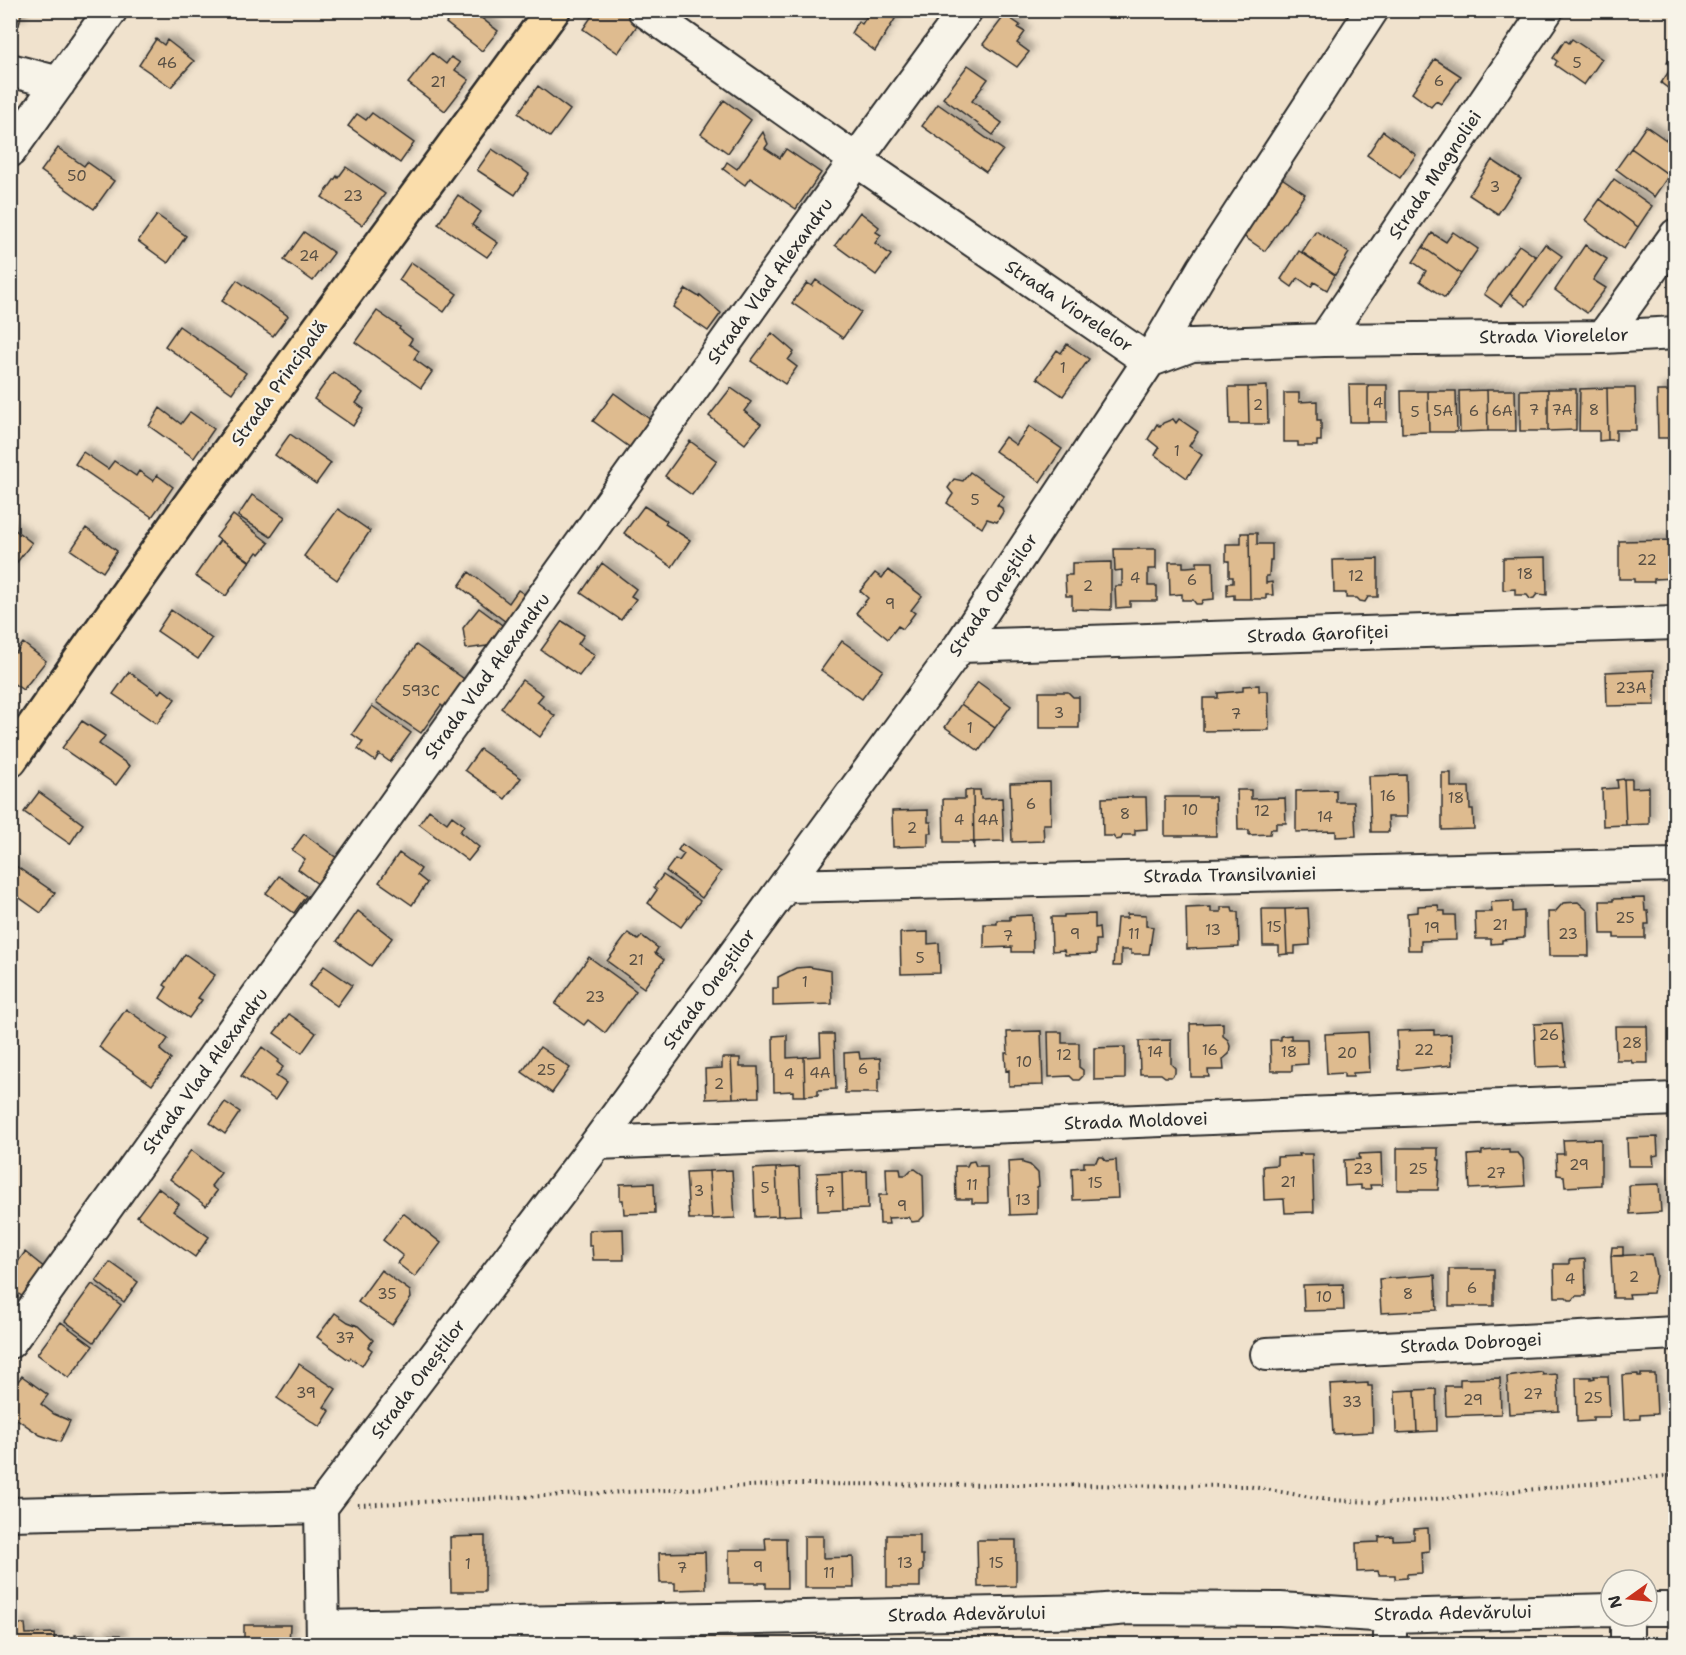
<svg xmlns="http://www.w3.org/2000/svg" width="1686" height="1655" font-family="'Shantell Sans',sans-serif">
<defs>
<filter id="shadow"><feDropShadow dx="5.5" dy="-5.5" stdDeviation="3" flood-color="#0004"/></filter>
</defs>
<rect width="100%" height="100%" fill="#f0e2cd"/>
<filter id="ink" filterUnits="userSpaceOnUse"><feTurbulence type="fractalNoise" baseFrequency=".0167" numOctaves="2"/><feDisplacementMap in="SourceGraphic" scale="12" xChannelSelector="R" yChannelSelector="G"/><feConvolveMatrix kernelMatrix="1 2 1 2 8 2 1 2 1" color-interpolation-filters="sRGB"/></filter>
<g filter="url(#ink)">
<path fill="#debb8f" stroke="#2b2b2b" stroke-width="1.5" filter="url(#shadow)" d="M10,10h12l-3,15 -9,-2z
M429,10h16l-6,8z
M456,10h15l27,21 -16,20 -36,-28z
M596,10h26l17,13 -21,30 -35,-24z
M871,10h12l12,9 -20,32 -24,-18 7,-12 4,3z
M1005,15l15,10 -2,3 7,4 -8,11 12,9 -12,15 -34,-23z
M156,39l8,6 3,-5 27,21 -23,26 -32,-22z
M1572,39l30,20 -18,26 -29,-20 2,-4 -4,-3 12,-18 4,3z
M1675,51h1v43l-15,-11 11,-16 -5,-4z
M432,53l14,11 5,-7 9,6 -5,7 14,10 -24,31 -37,-28z
M1435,59l26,17 -20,28 -5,-3 -5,6 -19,-14z
M968,65l20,14 -16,22 30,22 -9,12 -50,-37z
M538,86l32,24 -20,27 -32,-24z
M724,100l27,20 -23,33 -27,-19z
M938,104l65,46 -17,22 -64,-46z
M372,113l42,30 -14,20 -52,-37 9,-12 9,6z
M1646,126l30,21v20l-7,8 -38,-27z
M1383,131l33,24 -16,23 -33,-23z
M763,132l5,12 -3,4 15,10 6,-9 35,24 -25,36 -46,-31 -5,7 -22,-16 4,-7 10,7z
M58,148l26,18 3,-4 27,19 -20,28 -53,-38z
M1631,148l38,27 -15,22 -38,-28z
M492,149l37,25 -14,21 -38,-25z
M1492,160l29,19 -23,35 -29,-19z
M346,167l39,27 -23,31 -40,-28 15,-21 1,2z
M1276,174l29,20 -40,57 -29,-20z
M1614,179l38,27 -14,21 -38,-28z
M458,195l23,17 -9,13 26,18 -11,14 -49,-33z
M1600,199l38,28 -14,22 -39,-29z
M860,212l19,15 -3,5 5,3 -6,8 16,12 -15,20 -41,-30z
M157,215l29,21 -18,27 -30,-22z
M1316,231l33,22 -14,22 -33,-23z
M304,232l30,21 -21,28 -29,-21z
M1453,232l25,17 -17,25 -38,-27 9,-14 14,9z
M1545,244l17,12 -36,50 -16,-12z
M1519,245l17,12 -35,49 -17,-12z
M1585,245l22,14 -14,21 13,8 -19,25 -32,-23z
M1423,247l38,27 -16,24 -25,-17 6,-10 -13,-9z
M1299,251l36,24 -8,15 -13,-8 -3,5 -13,-9 -6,9 -11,-8z
M411,262l46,32 -13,18 -45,-32z
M237,280l51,36 -15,20 -51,-35z
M816,280l45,32 -18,26 -51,-35 15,-20 5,3z
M686,289l13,8 1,-2 21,18 -13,18 -35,-24z
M377,311l23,16 -1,2 13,10 -3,5 10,7 -5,8 18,13 -11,16 -66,-46z
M179,326l67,47 -14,20 -67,-47z
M772,333l22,19 -6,8 9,7 -12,17 -34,-23z
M1067,344l22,15 -26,37 -26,-18 20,-28 4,3z
M333,372l30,21 -7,10 8,6 -11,17 -39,-27z
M1349,385h19v37h-18z
M1368,385h19v37h-19z
M1267,386l1,38h-19l-1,-37z
M1229,387h19l1,37h-19z
M731,388l20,14 -7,9 17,13 -16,20 -36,-28z
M1607,388l1,52 -9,1v-10h-20l1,-42z
M1607,388h28l1,42h-20v10h-8z
M1548,389v42h-28v-41z
M1548,389h28v41l-28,1z
M1487,390h28l1,41h-28z
M1487,390l1,41 -28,1 -1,-41z
M1401,391h27l1,41 -27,1z
M1428,391h28l1,41h-28z
M1657,391h19v47h-18z
M614,393l41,30 -20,28 -42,-30z
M1284,393h15v9l18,-1v19h4v21h-4v5h-19v-4h-14z
M160,408l21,16 9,-12 24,17 -20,29 -45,-32z
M1173,419l3,4 3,-4 19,13 -9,14 13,9 -15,23 -32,-23 4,-7 -11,-9 9,-15 3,3 3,-4z
M1029,426l33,23 -22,33 -45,-31 10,-14 11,8z
M290,434l41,29 -15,21 -41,-29z
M690,441l27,20 -25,34 -27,-19z
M83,452l25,17 6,-8 22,15 3,-5 14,10 4,-6 16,12 -21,30 -77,-53z
M970,472l34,24 -7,9 5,3 1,4 -6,10 -10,-3 -5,9 -35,-25 6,-9 -5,-6 6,-9 9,2z
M252,495l33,22 -14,20 -33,-21z
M644,506l23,15 -2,3 25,16 -18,27 -48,-34z
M338,509l32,22 -33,49 -33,-24z
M233,515l36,28 -9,11 -3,-2 -7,10 -34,-25z
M10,526l22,17 -22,28z
M86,528l31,23 -14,21 -32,-22z
M1241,533h8l1,66h-16v-4l-7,1v-13h6v-6h-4v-16h-3v-17h15z
M1249,533h8v11h15v16h-2l-1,16h-3v7l6,-1 1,13h-7v4h-16z
M220,540l30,21 -24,35 -31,-20z
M1676,540v38l-22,1v3h-20v-3h-15v-38z
M1114,549h42v20h-8v17h9v15h-27v6l-14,1 -1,-22h7v-16l-7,1z
M1546,557l1,38 -10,-1 -3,4 -4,1 -3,-4h-12v-6l-12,1v-32z
M1378,559v38h-10l-3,5 -5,-1 -3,-3h-11v-5h-12l-1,-33z
M1111,562v48l-39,-1v-13h-6l-1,-21h7v-12z
M1169,562h14v5h4l10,-1v-4h16l1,37 -11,1 -2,4h-5l-3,-4h-11v-6l-12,1z
M602,563l34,26 -5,7 5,3 -15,21 -40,-27z
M888,570l34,26 -11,14 4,3 -12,16 -5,-3 -10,13 -32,-26 12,-15 -8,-7 15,-18 7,5z
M469,572l40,31 9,-13 12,8 -20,27 -51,-39z
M479,608l27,20 -9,11 -3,-2 -7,9 -21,3 -3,-21z
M171,610l41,29 -14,20 -41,-28z
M562,621l22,14 -6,9 17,11 -16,21 -38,-26z
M842,641l41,29 -21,29 -41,-29z
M23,643l23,18 -23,29 -13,-9v-32l6,4z
M416,645l51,36 -21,28 -5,-4 -20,28 -45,-31z
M1654,670l1,35 -48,1 -1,-34z
M129,672l30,21 3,-4 13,10 -18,25 -44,-30z
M522,680l21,15 -6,7 18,14 -15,21 -39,-29z
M978,682l33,24 -16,22 -34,-24z
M1259,685v6h9l1,39 -66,1v-33h15v-5l25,-2v-5z
M1039,692h29l5,5h6v31h-40z
M961,704l34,24 -16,23 -34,-24z
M372,706l39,27 -21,29 -11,-8 -4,7 -17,-12 5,-7 -11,-8z
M82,721l23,15 -6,8 31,22 -14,19 -54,-37z
M480,749l41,29 -16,21 -40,-29z
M1442,773h9v14h18l1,22h3l1,20 -32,1z
M1406,775l1,42h-19l1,15h-18l-2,-56z
M1624,779l2,46 -23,1 -1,-37 16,-1 -1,-8z
M1624,779h8v9l17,-1v37l-23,1z
M1050,782l1,42h-8l1,17 -32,1 -2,-59z
M973,790l1,59 -1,-7h-29l-1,-43h22v-8z
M973,790h7l1,9 21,-1 2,43 -29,1 -1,7z
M1237,790h14v9l34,-1 1,25h-10v6h-5l-1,5 -21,1v-5h-11z
M1336,790v12h18l2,34 -20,1v-6l-40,1v-41z
M39,792l44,32 -13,20 -46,-32z
M1133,797h13l1,32 -12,1v5h-12l-2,4 -5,1 -3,-4h-10l-1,-38z
M1165,797h50l1,39h-51z
M429,810l18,13 5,-7 12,9 -4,7 19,15 -11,14 -49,-37z
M928,810v12h3l1,11h-4v13l-35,1 -1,-36z
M304,834l34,25 -19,26 -21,-16 7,-10 -13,-9z
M682,844l39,28 -19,26 -36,-27 9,-12 4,2 5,-7 -6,-4z
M399,853l22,16 -4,6 10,8 -15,22 -33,-23z
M10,862l45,31 -14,20 -31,-22z
M663,875l37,26 -19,26 -33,-24 9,-13 -3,-3z
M279,876l27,20 -12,17 -28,-20z
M1644,898l1,13h3l1,13h-4v14h-31v-4h-13l-1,-33h13v-2z
M1513,901v11l11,-1v27l-22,2v3l-11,1v-5h-15l-1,-27h17l-1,-10z
M1578,902l10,9 1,45h-40l-1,-44h7l8,-9z
M1438,905l1,6h6v4h10l1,25 -35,1v9h-13l-1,-37 11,-1v-6z
M1211,907v5h10v-5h11l1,5h5l1,35 -52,2 -1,-41z
M1308,908l2,37 -15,1v8h-8l-2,-45z
M1262,909h23l2,45 -8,1v-9h-16z
M358,911l34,27 -21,28 -34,-25z
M1095,914v14l4,-1 1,13h-4v14l-31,1 -1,-5 -12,1 -1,-34h13v-2z
M1127,914l19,1v11l7,1 -4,27h-18v-4h-10v16h-8l4,-48h10z
M1032,915l1,37h-21v-5l-28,1v-24h13v-4h13v-4z
M928,932v12l11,-1 1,30 -39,1 -1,-41z
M628,933l10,7 4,-4 16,12 -3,5 9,7 -20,28 -37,-27z
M185,954l30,21 -17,23 4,2 -13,18 -29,-20 7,-11 -3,-2z
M589,957l47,34 -31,42 -17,-13 -4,5 -29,-21z
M324,966l28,19 -15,21 -28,-20z
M809,967l22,4 1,33 -59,2v-18h5v-11l18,-9z
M126,1009l42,30 -8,11 11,9 -19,26 -53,-38z
M289,1014l27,19 -14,20 -28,-20z
M1223,1023v13l5,4 2,6 -1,8 -6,5 1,11h-16l1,7h-18l-1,-53z
M1562,1023l4,43 -30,1 -2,-43z
M1615,1026h32l1,37h-16l-1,-3h-15z
M1434,1030v5l17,-1 1,31 -54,5 -1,-39z
M1041,1031l2,54 -34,1v-16l-3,1 -1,-18h3l-1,-21z
M1048,1032h14v11h17v24l4,3v6l-4,4h-5l-4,-4 -21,1z
M1368,1032l2,40 -17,1v4h-9v-4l-17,1 -2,-40z
M820,1034h14l2,55 -18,1v5l-13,1 -1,-39 17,-1z
M787,1035v23l17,-1 1,39h-12v-5l-19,1 -1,-56z
M1291,1035v4h16l1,25 -16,1v6h-21l-1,-31h11v-4z
M1171,1040v24l4,4v5l-4,4h-6l-4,-3h-21l-1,-33z
M262,1047l17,13 -2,2 6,5 -7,9 10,7 -11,17 -34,-24z
M540,1047l30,21 -18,25 -30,-21z
M1125,1047v32l-31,1v-32z
M859,1052l1,7 20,-1 1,20 -3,1v14h-33l-1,-40z
M722,1058h9l2,40 -27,1 -1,-30 17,-1z
M731,1058h9v9h18l1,30 -26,1z
M225,1102l15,10 -15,22 -15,-11z
M1657,1137l1,18 -5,1 1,10h-26l-1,-28z
M1601,1139v46l-36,2 -1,-11 -7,-1 -1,-21h8l-1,-14z
M1397,1148h41v12h2l-2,30h-41z
M1509,1149v4h9l5,6 2,27 -55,3 -2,-34 14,-1v-3z
M191,1150l30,23 -10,13 6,5 -11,15 -36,-27z
M1381,1153l1,32h-12l1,4h-10v-4l-16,1 -1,-26 16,-1 -1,-5z
M1299,1154h13l2,58 -29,1 -1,-14 -20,1 -1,-34 14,-1v-8l23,-1z
M1098,1157h5l3,4 10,-1 2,38 -45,2 -1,-32 12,-1v-5h12z
M1023,1160v3l7,2 8,8 1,13 -2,1v27l-27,1 -2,-54z
M974,1161l2,5h11l1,37h-16v-4h-16l-1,-33h12l2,-4z
M799,1167l2,48 -23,1 -2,-48z
M773,1168h3l2,48 -23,1 -2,-48z
M886,1168h14l1,7h5l5,-5 4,-1 8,6 1,41 -5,5 -7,1 -4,-5 -20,1 1,6h-9l-1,-29h8z
M732,1170l3,48 -23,1 -3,-48z
M709,1171l3,48h-23l-3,-47z
M867,1171l1,38 -25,1 -1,-38z
M842,1172l1,38 -25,1 -1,-38z
M654,1183l1,30 -31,1 -1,-14h-3v-16z
M1659,1184l2,28 -31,2 -1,-29z
M158,1188l21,16 -6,7 36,26 -14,20 -58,-41z
M403,1213l38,30 -26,34 -18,-14 6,-7 -20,-16z
M623,1229l1,31h-31l-1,-14h-3v-16z
M1612,1247h11v9h-12z
M25,1252l21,17 -20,30 -16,-11v-24l5,2z
M1652,1254l4,21 -3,18 -24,1 1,4h-17l-2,-42z
M1585,1259l1,37h-10l-3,4h-4l-3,-3h-11l-1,-33h15v-4z
M110,1262l28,20 -14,20 -28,-21z
M1449,1269h45v37h-45z
M381,1270l29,21 1,7 -19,27 -34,-23z
M1435,1275l2,35 -56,3 -2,-34z
M92,1284l29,21 -27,37 -29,-21z
M1343,1284l1,26 -40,1 -1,-26z
M335,1313l13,9 10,4 15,14 -5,7 4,3 -10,16 -11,-8 -2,2 -32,-23z
M61,1322l32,24 -24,32 -32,-24z
M299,1364l37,25 -12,18 6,4 -10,16 -43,-29z
M1542,1372l1,3 14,-1 2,37 -50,3 -2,-37z
M1669,1373h7v45h-5z
M1638,1374v2h3v-2h14l2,40 -17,1v4l-16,1 -2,-45z
M22,1376l26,19 -7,9 13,10 16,7 -10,21 -20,-7 -30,-21v-23z
M1594,1376h14l2,41h-17v4l-16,1 -1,-45h15v2l4,-1z
M1500,1378l1,36 -55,2 -1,-30h15v-7z
M1368,1383v3h4l1,46 -40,2 -3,-49z
M1436,1389l1,42 -20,1 -2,-42z
M1415,1390l2,42 -21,1 -1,-42z
M1428,1528l1,23 -8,1 1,21 -15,1v4l-12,1v-4h-16l-1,-4 -21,1 -1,-29 23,-1v-5l14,-1v4l21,-1v-10z
M887,1535h33v20h3v16l-3,1v15h-33z
M485,1536v56h-34l-1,-55z
M804,1536h19v22l30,-1 1,31h-50z
M765,1538h21l1,50h-21v-5h-37v-33h37z
M977,1540h39v46l-38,1z
M705,1552l1,37 -31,1v-7h-15l-1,-30z
M17,1624h8l1,10 28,-1 1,11h-38z
M244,1625h46l-1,19 -45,-1z
M75,1635h15v5l13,-1v-4h17v9h-44z"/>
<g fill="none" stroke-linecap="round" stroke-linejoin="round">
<defs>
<path id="minor" d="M644,10l212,150 293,201 43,-16 132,-5 279,-3 73,-4
M10,70l49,13
M10,151l101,-141
M1603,337l73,-102
M1324,340l223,-330
M960,646l716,-23
M785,886l891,-21
M597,1143l1079,-44
M10,1342l846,-1182 110,-150
M1267,1354l409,-21
M10,1514l311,-7
M1647,1609h29
M1390,1616v28
M1627,1616v28
M323,1627l770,-16 36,-3 151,1 110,7 221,-6
M323,1644l-2,-137 276,-364 363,-497 189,-285 54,-92 169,-259"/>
<path id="major" d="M10,760l182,-258 361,-492"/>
</defs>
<use href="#minor" stroke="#2b2b2b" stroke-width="36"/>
<use href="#major" stroke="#2b2b2b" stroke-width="38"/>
<path stroke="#2b2b2b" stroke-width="4" stroke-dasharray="1.5 4.5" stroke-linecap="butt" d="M358,1505l433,-21 456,2 81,14 68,3 280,-28"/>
<use href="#minor" stroke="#f7f3e8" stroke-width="32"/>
<use href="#major" stroke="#faddab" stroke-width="33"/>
</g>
</g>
<g text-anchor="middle" stroke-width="4.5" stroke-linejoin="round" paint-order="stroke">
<g font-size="15" fill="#584f44">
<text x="167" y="68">46</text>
<text x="1577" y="68">5</text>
<text x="1439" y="86">6</text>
<text x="438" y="87">21</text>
<text x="77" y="181">50</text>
<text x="1495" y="192">3</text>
<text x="353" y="201">23</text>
<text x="309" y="261">24</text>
<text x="1063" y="373">1</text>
<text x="1378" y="408">4</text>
<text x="1258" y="410">2</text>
<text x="1534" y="415">7</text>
<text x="1562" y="415">7A</text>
<text x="1594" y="415">8</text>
<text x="1443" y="416">5A</text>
<text x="1474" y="416">6</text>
<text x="1502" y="416">6A</text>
<text x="1415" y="417">5</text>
<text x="1177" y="456">1</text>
<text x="975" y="505">5</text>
<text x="1647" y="565">22</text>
<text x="1525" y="579">18</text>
<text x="1356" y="581">12</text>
<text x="1135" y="583">4</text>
<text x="1192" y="585">6</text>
<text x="1088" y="591">2</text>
<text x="890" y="609">9</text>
<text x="1631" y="693">23A</text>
<text x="421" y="696">593C</text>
<text x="1059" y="718">3</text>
<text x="1236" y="719">7</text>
<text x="970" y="733">1</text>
<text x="1388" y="801">16</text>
<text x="1456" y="803">18</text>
<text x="1031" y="809">6</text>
<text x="1190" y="815">10</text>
<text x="1262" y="816">12</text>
<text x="1125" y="819">8</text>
<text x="1325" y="822">14</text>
<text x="959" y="825">4</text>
<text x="988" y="825">4A</text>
<text x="912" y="833">2</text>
<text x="1625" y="923">25</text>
<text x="1500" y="930">21</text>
<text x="1274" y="932">15</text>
<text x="1432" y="933">19</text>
<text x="1213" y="935">13</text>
<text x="1075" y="939">9</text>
<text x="1134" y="939">11</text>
<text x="1568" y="939">23</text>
<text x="1008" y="941">7</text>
<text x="920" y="963">5</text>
<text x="636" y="965">21</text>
<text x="805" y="987">1</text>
<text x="595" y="1002">23</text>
<text x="1549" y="1040">26</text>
<text x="1632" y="1048">28</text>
<text x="1210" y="1055">16</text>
<text x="1424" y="1055">22</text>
<text x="1155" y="1057">14</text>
<text x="1289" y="1057">18</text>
<text x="1347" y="1058">20</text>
<text x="1064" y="1060">12</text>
<text x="1024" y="1067">10</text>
<text x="863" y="1074">6</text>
<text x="546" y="1075">25</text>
<text x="820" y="1078">4A</text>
<text x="789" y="1079">4</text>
<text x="719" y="1089">2</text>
<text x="1579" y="1170">29</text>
<text x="1363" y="1174">23</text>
<text x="1418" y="1174">25</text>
<text x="1496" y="1178">27</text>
<text x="1288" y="1187">21</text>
<text x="1095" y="1188">15</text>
<text x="972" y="1190">11</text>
<text x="765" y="1193">5</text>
<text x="699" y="1196">3</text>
<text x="830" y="1197">7</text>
<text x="1023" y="1205">13</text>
<text x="902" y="1211">9</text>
<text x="1634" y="1282">2</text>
<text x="1570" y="1284">4</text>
<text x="1472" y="1293">6</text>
<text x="387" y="1299">35</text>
<text x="1408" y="1299">8</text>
<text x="1324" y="1302">10</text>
<text x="345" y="1343">37</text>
<text x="306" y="1398">39</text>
<text x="1533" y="1399">27</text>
<text x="1593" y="1403">25</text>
<text x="1473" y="1405">29</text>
<text x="1352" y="1407">33</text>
<text x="905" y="1568">13</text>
<text x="996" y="1568">15</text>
<text x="468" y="1569">1</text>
<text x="758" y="1572">9</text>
<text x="682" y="1573">7</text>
<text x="829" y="1578">11</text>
</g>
<g font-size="18" fill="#2b2b2b" stroke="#f7f3e8">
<text transform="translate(1435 175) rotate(-56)" y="6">Strada Magnoliei</text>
<text transform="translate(770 281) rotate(-54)" y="6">Strada Vlad Alexandru</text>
<text transform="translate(1069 306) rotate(34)" y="6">Strada Viorelelor</text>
<text transform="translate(1554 336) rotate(-1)" y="6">Strada Viorelelor</text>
<text transform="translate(279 383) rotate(-54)" y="6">Strada Principală</text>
<text transform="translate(993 595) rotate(-56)" y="6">Strada Oneștilor</text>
<text transform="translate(1318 634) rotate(-2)" y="6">Strada Garofiței</text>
<text transform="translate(487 676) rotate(-54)" y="6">Strada Vlad Alexandru</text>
<text transform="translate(1230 875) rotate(-1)" y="6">Strada Transilvaniei</text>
<text transform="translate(709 989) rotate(-54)" y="6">Strada Oneștilor</text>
<text transform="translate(205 1071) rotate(-54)" y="6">Strada Vlad Alexandru</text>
<text transform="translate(1136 1121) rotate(-2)" y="6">Strada Moldovei</text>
<text transform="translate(1471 1343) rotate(-3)" y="6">Strada Dobrogei</text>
<text transform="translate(418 1379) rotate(-53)" y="6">Strada Oneștilor</text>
<text transform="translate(1453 1613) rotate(-1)" y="6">Strada Adevărului</text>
<text transform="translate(967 1614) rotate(-1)" y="6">Strada Adevărului</text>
</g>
</g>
<rect width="1686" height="1655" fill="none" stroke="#f7f3e8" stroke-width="36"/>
<rect x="18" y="18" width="1650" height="1619" fill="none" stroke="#2b2b2b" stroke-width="2" filter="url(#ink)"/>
<g transform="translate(1629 1598) rotate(255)"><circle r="28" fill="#f7f3e8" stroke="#a5a39c" stroke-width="1.5"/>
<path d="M0-4.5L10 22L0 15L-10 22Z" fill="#c8321e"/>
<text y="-9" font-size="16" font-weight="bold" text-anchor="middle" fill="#2b2b2b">N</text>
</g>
</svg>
